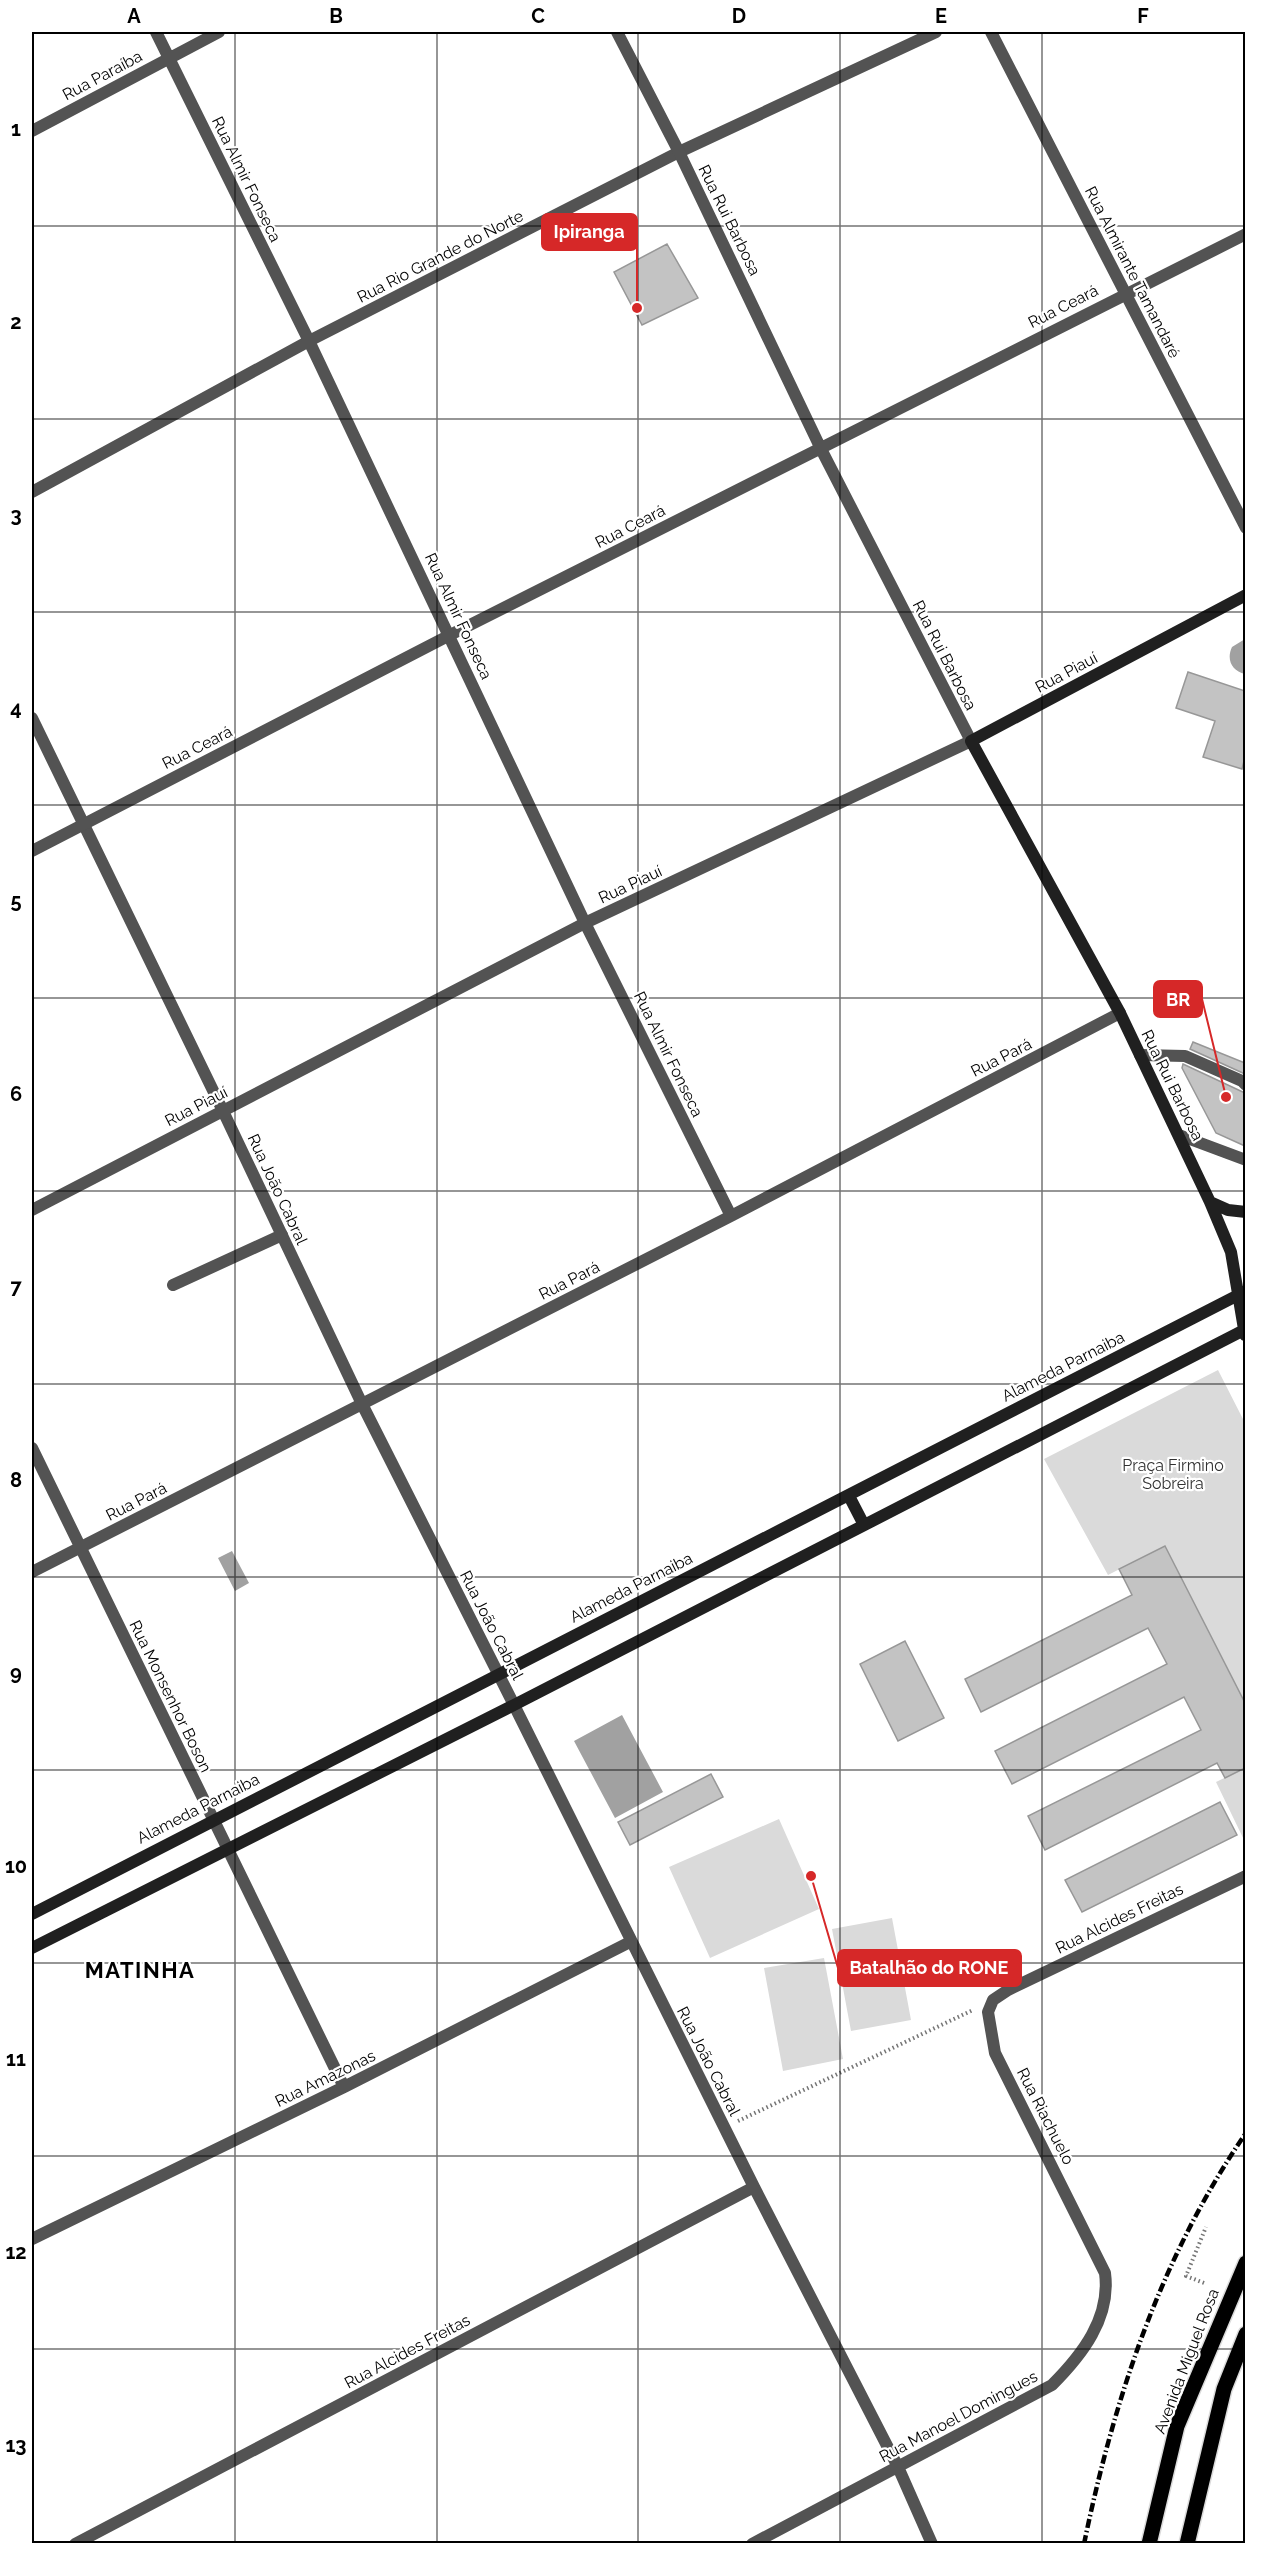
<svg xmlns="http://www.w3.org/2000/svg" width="1277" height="2575" font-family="Raleway,sans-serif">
<rect width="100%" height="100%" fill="#fff"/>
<path fill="#dadada" d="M1218,1370l27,53v280l-80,-157 -57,29 -64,-116z
M1245,1768v74l-29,-60z
M779,1819l40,90 -109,49 -41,-91z
M892,1918l19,102 -60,11 -19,-102z
M824,1958l19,101 -60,12 -19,-103z"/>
<path fill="#a1a1a1" d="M1245,639v35c-13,-3 -19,-14 -13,-27z
M232,1551l17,32 -14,8 -17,-33z
M622,1715l41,77 -48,26 -41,-77z"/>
<path fill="#c3c3c3" stroke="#979797" stroke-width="1.5" d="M667,244l31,54 -56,27 -28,-53z
M1188,672l57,19v66l-3,12 -39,-12 12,-36 -39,-13z
M1193,1042l52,21v11l-55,-25z
M1183,1064l62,29v53l-29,-13 -34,-65z
M1165,1546l80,157v65l-20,10 -8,-15 -172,87 -17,-34 173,-86 -17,-33 -172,87 -17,-33 172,-87 -19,-36 -167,84 -16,-33 167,-84 -13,-26z
M905,1641l39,77 -46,23 -38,-77z
M711,1774l12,23 -93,48 -12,-23z
M1220,1802l17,33 -155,77 -17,-32z"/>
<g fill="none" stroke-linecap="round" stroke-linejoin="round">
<defs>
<path id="primary" d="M1149,2544l28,-118 69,-163
M1187,2544l37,-155 22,-55"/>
</defs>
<use href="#primary" stroke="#dbdbdb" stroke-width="18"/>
<path stroke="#757575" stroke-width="4" stroke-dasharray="1.5 3" stroke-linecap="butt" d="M738,2121l235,-111
M1204,2283l-18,-7 20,-49"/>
<path stroke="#535353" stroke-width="12" d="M1140,1055l45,1 57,25 4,4
M1179,1135l67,25
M173,1285l109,-50"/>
<path stroke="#535353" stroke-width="12" d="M156,32l153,309 276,582 146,293
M32,131l187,-99
M32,492l277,-151 370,-189 257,-120
M32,718l191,393 139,293 152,301 240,482 144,280 34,77
M32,1210l553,-287 386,-182
M32,1448l312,639
M32,1572l699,-356 389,-203
M32,2239l312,-152 286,-145
M75,2544l679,-357
M752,2544l300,-159c30,-30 59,-67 53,-112l-110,-220 -7,-41 5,-12 15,-10 238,-114"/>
<path stroke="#535353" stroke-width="12" d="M617,32l62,120 142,297 150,292
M991,32l255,496
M32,851l418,-216 796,-401"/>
<path stroke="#202020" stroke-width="12" d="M1210,1202l18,8 18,2
M1245,1335l-14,-83 -21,-50 -90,-189 -149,-272 275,-146
M849,1496l15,29
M32,1914l1214,-623
M32,1948l482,-243 732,-376"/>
<use href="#primary" stroke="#000" stroke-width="15"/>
<path stroke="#000" stroke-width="4.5" stroke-dasharray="9 3 1.5 3" stroke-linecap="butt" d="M1084,2544c30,-145 77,-288 162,-411"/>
</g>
<path fill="none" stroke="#000" stroke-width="1.5" stroke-opacity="0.55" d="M235,32v2512M437,32v2512M638,32v2512M840,32v2512M1042,32v2512M32,226h1214M32,419h1214M32,612h1214M32,805h1214M32,998h1214M32,1191h1214M32,1384h1214M32,1577h1214M32,1770h1214M32,1963h1214M32,2156h1214M32,2349h1214"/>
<g text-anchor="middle" stroke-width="4.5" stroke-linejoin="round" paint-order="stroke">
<g font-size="16" fill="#000" stroke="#fff">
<text transform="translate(102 75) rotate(-28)" y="6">Rua Paraíba</text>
<text transform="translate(247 179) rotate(64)" y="6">Rua Almir Fonseca</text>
<text transform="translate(730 220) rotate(64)" y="6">Rua Rui Barbosa</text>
<text transform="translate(440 256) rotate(-27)" y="6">Rua Rio Grande do Norte</text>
<text transform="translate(1133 272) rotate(63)" y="6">Rua Almirante Tamandaré</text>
<text transform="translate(1063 306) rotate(-27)" y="6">Rua Ceará</text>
<text transform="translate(630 526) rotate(-27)" y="6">Rua Ceará</text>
<text transform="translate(459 616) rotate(65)" y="6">Rua Almir Fonseca</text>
<text transform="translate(945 655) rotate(63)" y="6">Rua Rui Barbosa</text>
<text transform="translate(1066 672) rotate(-28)" y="6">Rua Piauí</text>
<text transform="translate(197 747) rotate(-27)" y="6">Rua Ceará</text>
<text transform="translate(630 884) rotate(-25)" y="6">Rua Piauí</text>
<text transform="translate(669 1054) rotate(64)" y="6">Rua Almir Fonseca</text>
<text transform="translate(1001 1057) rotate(-27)" y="6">Rua Pará</text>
<text transform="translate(1173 1085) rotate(64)" y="6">Rua Rui Barbosa</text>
<text transform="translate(196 1106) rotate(-27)" y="6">Rua Piauí</text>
<text transform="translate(278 1189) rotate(65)" y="6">Rua João Cabral</text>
<text transform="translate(569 1280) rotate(-27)" y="6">Rua Pará</text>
<text transform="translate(1063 1366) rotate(-27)" y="6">Alameda Parnaiba</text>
<text transform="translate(136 1501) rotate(-27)" y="6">Rua Pará</text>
<text transform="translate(631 1587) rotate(-27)" y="6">Alameda Parnaiba</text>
<text transform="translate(492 1625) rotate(63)" y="6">Rua João Cabral</text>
<text transform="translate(171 1696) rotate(64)" y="6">Rua Monsenhor Boson</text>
<text transform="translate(198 1808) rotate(-27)" y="6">Alameda Parnaiba</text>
<text transform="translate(1119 1918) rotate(-26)" y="6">Rua Alcides Freitas</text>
<text transform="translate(709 2061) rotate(63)" y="6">Rua João Cabral</text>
<text transform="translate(325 2078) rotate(-26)" y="6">Rua Amazonas</text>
<text transform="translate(1046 2116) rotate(63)" y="6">Rua Riachuelo</text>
<text transform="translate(407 2351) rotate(-28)" y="6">Rua Alcides Freitas</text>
<text transform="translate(1186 2361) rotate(-69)" y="6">Avenida Miguel Rosa</text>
<text transform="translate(958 2416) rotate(-28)" y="6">Rua Manoel Domingues</text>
</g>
<g font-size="16" fill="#313131" stroke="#fff">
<text x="1173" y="1471">Praça Firmino<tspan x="1173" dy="18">Sobreira</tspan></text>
</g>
<g font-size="22" font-weight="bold" letter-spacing="1.5" fill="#000" stroke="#fff">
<text x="140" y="1978">MATINHA</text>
</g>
</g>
<path fill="none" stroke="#d62828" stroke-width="2" d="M637 308L637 232M1226 1097L1202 999M811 1876L838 1968"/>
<g fill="#d62828" stroke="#fff" stroke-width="2">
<circle cx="637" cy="308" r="6"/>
<circle cx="1226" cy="1097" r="6"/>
<circle cx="811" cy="1876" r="6"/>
</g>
<g fill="#d62828" stroke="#d62828" stroke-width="2">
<rect x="542" y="214" width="95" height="36" rx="6"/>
<rect x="1154" y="981" width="48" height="36" rx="6"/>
<rect x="838" y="1950" width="183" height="36" rx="6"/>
</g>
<g font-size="18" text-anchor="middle" font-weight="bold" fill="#fff">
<text x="589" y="238">Ipiranga</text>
<text x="1178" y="1006">BR</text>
<text x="929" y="1974">Batalhão do RONE</text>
</g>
<rect width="1277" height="2575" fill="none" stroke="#ffffff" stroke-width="66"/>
<rect x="33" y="33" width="1211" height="2509" fill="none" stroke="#000" stroke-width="2"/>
<g font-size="20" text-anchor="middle" font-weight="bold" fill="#000">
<text x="134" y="23">A</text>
<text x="336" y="23">B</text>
<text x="538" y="23">C</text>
<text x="739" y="23">D</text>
<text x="941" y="23">E</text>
<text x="1143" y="23">F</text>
<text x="16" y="136">1</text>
<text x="16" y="329">2</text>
<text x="16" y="522">3</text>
<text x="16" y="715">4</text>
<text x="16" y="908">5</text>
<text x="16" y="1101">6</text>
<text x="16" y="1294">7</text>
<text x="16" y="1487">8</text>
<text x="16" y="1680">9</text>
<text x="16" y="1873">10</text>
<text x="16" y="2066">11</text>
<text x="16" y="2259">12</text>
<text x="16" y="2452">13</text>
</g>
</svg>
